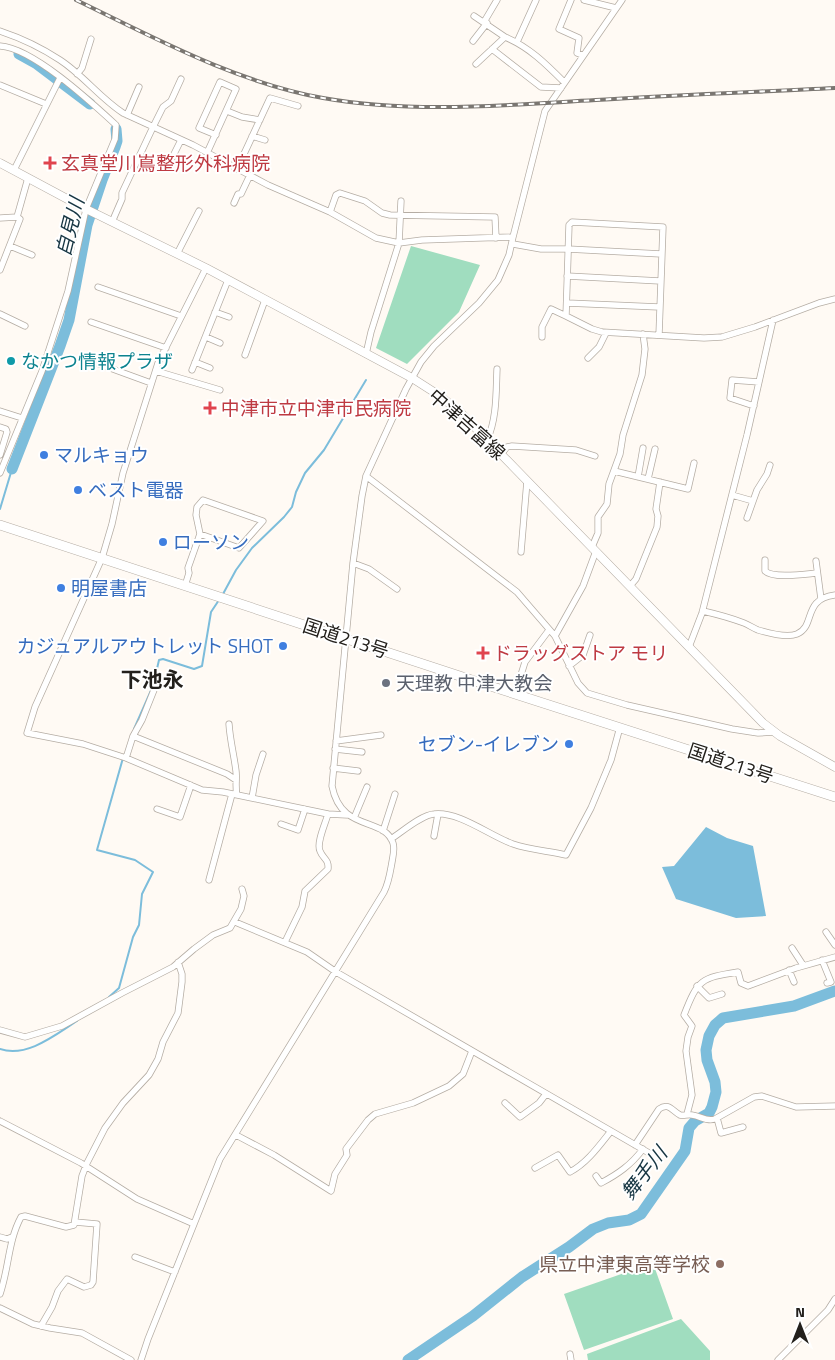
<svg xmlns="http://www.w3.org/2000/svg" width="835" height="1360" font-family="'Titillium Web','Noto Sans JP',sans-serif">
<rect width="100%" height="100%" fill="#fffaf4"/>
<path fill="#a0ddbf" d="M411,246l69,19 -21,47 -52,52 -31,-16z
M653,1263l20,56 -89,31 -20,-56z
M681,1319l29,32v9h-122l-1,-6z"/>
<path fill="#7cbddb" d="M706,827l21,11 26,8 13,70 -30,2 -60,-19 -14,-32 12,-1z"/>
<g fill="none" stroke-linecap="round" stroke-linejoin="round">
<path stroke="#7cbddb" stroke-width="2" d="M0,509l12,-40
M223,594l13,-24 16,-22 32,-31 8,-10 4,-15 9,-19 19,-23 42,-70
M134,729l19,-43 6,-26 4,-1 31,10 8,-3 9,-54 8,-12
M109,997l10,-9 14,-51 6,-12 3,-31 11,-22 -18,-12 -38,-10 26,-92
M0,1049c27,9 55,-14 77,-28"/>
<path stroke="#7cbddb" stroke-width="11" d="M19,54l18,10 53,40
M12,469l48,-123 9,-26 18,-95 15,-45 13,-33 2,-6 -1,-12
M408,1360l65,-44 49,-39 47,-30 24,-18 15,-6 21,-3 12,-6 44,-63 4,-23 6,-7 14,-8 3,-6 4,-15 -1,-10 -8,-22 -1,-10 3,-14 6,-11 8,-7 71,-12 41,-15"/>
<defs>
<path id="minor" d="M571,0l-12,29 20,9 -2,15 5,2
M584,0l32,8
M474,16l31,21
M484,22l13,-22
M0,31c21,7 42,17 60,29 23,15 40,38 63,53l70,32 75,40 62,27 46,26 23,5 -28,89 -5,22
M473,41l14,-18
M517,42l19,-42
M0,46c33,2 91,56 116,79l-1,14 -29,70 -18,82 -26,80 -42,102
M492,49l49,38 20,1
M476,64l29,-27c24,10 41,27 59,45
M77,74l5,-6 9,-29
M0,85l46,19
M227,111l15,6 18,3
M127,115l12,-28
M252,136l13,4
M207,153l29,-64 -16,-7 -21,46 17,7
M167,168l14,-28
M237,169l33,-71 28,8
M14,170l46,-92
M401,201l-2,42 23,-3 91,-3
M234,203l4,-9h3l9,-19
M330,212l6,-17 4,-2 25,8 17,12 8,2 105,2 1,21
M0,218l17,-1 11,-39
M112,222l10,-23v-6l31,-66 10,-20 8,-6 10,-22
M513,244l28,5h27l93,5
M10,246l22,9
M177,254l22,-43
M206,268l-48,95 -35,110 -11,51 -10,34 -67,149 -8,26 56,11 43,14 76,32 21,2 105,22 19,1
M0,270l20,-51 -3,-2
M567,276l93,5
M98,287l83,29
M567,303l92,4
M215,312l14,5
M0,314l25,12
M91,322l75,26
M659,335l4,-108 -91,-5 -3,3 -3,91 26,13 10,3 102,6 18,-1 33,-10 64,-24 16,-4
M206,337l14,6
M542,337v-10l9,-18 15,7
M245,355l20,-55
M588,358l11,-11 7,-14
M195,362l15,6
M99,364l52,19
M192,370l36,-90
M156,371l64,19
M754,406l-24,-8 2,-18 27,2
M0,411l22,7
M0,427l6,2 1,3 -7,23
M487,440c10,-21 9,-48 10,-71
M501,454l6,-7 5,-1 64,4 19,6
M614,471l74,18 6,-26
M366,476l151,116 38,44 23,47 9,10 40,12 105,24 26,4 16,-1
M638,477l5,-29
M648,479l7,-30
M732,495l21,6
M747,518l10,-28 10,-16 3,-9
M592,547l6,-14v-16l9,-13 2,-20 11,-30 3,-19 19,-60 3,-26 -2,-15
M521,552l6,-71
M765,560v11c8,8 40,3 52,2
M816,561l5,38
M353,563l16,6 28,20
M185,586l4,-13 -1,-5 12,-34 -4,-19 1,-8 6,-7 60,21 -24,27 -39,-14
M630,586l6,-7 21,-52 1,-11 -2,-7 4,-27
M703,611c13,3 28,7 41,12 5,2 9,5 14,7 10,3 29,8 39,4 19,-8 5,-35 38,-39
M555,636l28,-50 13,-35
M689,647l13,-34 45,-178 26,-115
M569,666l14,-11 7,-20
M515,694l10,-32 24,-32
M229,724c1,16 5,31 7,47 1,8 -1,16 1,24
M133,736l9,-16 12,-30
M336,741l45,-6
M335,749l27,3
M126,758l7,-22 94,38 9,6
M333,768l25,3
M252,798l4,-23 7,-21
M157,809l23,8 11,-32
M354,818l13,-31
M281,824l17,6 7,-21
M383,831l12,-37
M434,836l4,-22
M391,839c11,-7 30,-24 43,-25 25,-3 56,22 79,30 17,6 36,7 53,11l25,-47 20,-48 9,-33
M209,880l23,-86
M235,922l72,30 29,20 320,185
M826,932l9,13
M285,942l17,-35 3,-16 23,-22c1,-10 -5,-10 -8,-18 -4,-8 6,-29 8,-37
M792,948l11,17
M822,960l9,22 -4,1
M789,970l5,12
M697,986l12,12 13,-4
M0,1030l25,7 37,-11 60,-33 51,-26 21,-18 19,-14 17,-7 11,-19 3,-13 -2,-7
M505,1103l15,14 19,-14 7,-9
M687,1114l5,-19 -6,-44 2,-14 4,-11 -8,-11c14,-36 17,-37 54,-43l3,11 7,3 48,-18 39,-11
M717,1118l4,15 22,-6
M0,1121l81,42 56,36 57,25
M236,1135l38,20 57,36 4,-17 12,-19 -1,-6 22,-29 7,-6 38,-11 36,-17 14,-12 9,-23
M635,1145l24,-36c10,-7 13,2 21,6 4,1 8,-1 12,0 9,1 14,7 23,4l39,-22 8,-1 34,11 39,-1
M535,1168l23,-13 12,17c17,-9 29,-26 41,-41
M596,1176l5,7c17,-9 30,-18 42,-34
M0,1237l7,2 5,-2
M135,1257l40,15
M0,1294c9,-26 8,-53 21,-77l4,-1 41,11 8,-2 8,-49 5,-13 18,-35 18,-25 26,-28 9,-16 5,-17 15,-29 4,-31v-8l-4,-12
M0,1308l33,16 17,4 32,5 49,27
M41,1326l11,-19 6,-16 9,-12 17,8 7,-2 2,-3 4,-58 -22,-2
M570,1354l1,6
M141,1360l7,-21 72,-180 164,-267c5,-10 6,-19 8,-30 1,-6 3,-13 1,-19 -9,-27 -52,-10 -61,-57l21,-223 9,-67 4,-20 40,-87 15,-27 13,-16 45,-43 19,-23 11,-25 4,-18 32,-126 77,-111
M778,1360l50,-50 7,-11"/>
<path id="major" d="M0,163l86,46 120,59 206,110 25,16 21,16 305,313 17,13 55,31"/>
<path id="highway" d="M0,525l484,159 351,113"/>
</defs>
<use href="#minor" stroke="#b5ada4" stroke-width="7"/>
<use href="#major" stroke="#b5ada4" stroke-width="9"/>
<use href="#highway" stroke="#b5ada4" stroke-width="10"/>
<use href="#minor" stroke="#fff" stroke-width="5.5"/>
<use href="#major" stroke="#fff" stroke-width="8"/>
<use href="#highway" stroke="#fff" stroke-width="9"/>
<defs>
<path id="rail" d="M76,0c79,38 159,82 247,98 90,16 183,7 273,2 80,-5 159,-8 239,-12"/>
</defs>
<use href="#rail" stroke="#7a7671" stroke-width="4"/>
<use href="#rail" stroke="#fff" stroke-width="2" stroke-dasharray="5.5" stroke-linecap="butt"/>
</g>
<g fill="#e0444e" stroke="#fff" stroke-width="2">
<path d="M47.5 155.5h5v5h5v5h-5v5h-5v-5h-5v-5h5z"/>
<path d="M207.5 400.5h5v5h5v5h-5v5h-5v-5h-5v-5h5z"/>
<path d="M480.5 645.5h5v5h5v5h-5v5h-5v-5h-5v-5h5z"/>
</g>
<circle fill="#0f9aa8" stroke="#fff" stroke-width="2" cx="11" cy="361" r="5"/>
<g fill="#3f7fe0" stroke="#fff" stroke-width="2">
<circle cx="44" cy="455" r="5"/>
<circle cx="78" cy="490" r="5"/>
<circle cx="163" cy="542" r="5"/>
<circle cx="61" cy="588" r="5"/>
<circle cx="283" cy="646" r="5"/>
<circle cx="569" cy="744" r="5"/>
</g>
<circle fill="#6b7280" stroke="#fff" stroke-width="2" cx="386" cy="683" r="5"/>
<circle fill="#8d6e63" stroke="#fff" stroke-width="2" cx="720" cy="1264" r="5"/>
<g text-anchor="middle" stroke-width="4" stroke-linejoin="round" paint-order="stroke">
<g font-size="19" fill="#be3a42" stroke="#fff" text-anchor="start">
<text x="61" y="170">玄真堂川嶌整形外科病院</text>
<text x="221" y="415">中津市立中津市民病院</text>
<text x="493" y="660">ドラッグストア モリ</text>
</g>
<g font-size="19" fill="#0d838f" stroke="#fff" text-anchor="start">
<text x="21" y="368">なかつ情報プラザ</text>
</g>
<g font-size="19" fill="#23201c" stroke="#fff">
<text transform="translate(467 424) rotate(42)" y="7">中津吉富線</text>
<text transform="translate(346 638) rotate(18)" y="7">国道213号</text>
<text transform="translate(731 763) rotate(18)" y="7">国道213号</text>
</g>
<g font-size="19" fill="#366cbe" stroke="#fff" text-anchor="start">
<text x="54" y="462">マルキョウ</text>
<text x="88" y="497">ベスト電器</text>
<text x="173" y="549">ローソン</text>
<text x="71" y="595">明屋書店</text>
<text x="273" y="653" text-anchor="end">カジュアルアウトレット SHOT</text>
<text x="559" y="751" text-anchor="end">セブン-イレブン</text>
</g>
<g font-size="19" fill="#5b616d" stroke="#fff" text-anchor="start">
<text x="396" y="690">天理教 中津大教会</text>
</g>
<g font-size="19" fill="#785e54" stroke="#fff" text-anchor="end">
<text x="710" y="1271">県立中津東高等学校</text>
</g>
<g font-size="20" font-style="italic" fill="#163542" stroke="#fff">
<text transform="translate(70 227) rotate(-76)" y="7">自見川</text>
<text transform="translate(644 1173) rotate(-52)" y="7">舞手川</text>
</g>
<g font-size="21" font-weight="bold" fill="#23201c" stroke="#fff">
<text x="152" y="687">下池永</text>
</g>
</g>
<g transform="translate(800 1325)" stroke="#ffffff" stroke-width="4" paint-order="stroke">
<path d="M0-4L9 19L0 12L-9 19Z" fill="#23201c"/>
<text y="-8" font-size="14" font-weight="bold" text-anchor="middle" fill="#23201c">N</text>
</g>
</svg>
